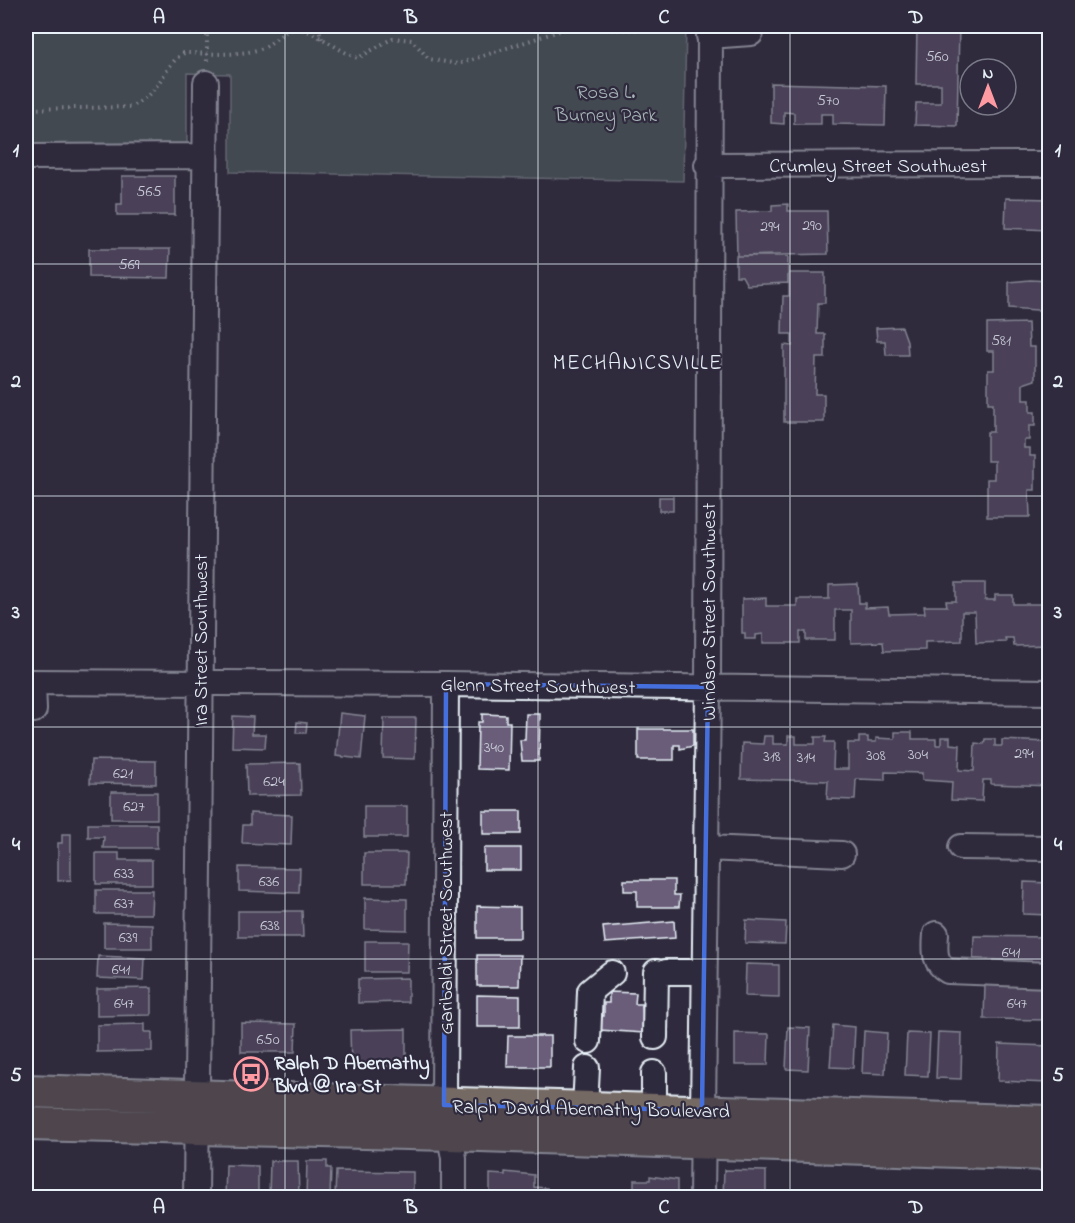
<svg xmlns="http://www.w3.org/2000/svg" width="1075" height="1223" font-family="'Indie Flower',sans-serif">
<rect width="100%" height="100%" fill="#2f2a3d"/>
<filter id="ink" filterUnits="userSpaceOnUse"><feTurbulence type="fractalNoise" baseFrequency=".0167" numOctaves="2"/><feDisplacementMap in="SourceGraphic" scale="12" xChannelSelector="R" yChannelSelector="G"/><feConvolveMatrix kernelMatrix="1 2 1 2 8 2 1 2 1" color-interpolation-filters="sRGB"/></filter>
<g filter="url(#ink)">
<path fill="#5a6f69" stroke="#a1b0b0" stroke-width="1.5" d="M26,26h660l-3,155 -453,-9v-98l-43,-1v76l-161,1z"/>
<path fill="#6b5d7a" stroke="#e8f1f8" stroke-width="1.5" d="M917,26h42l-2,100 -42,-1 1,-22h25v-19h-25z
M771,83l115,3 -1,39 -52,-1v-10h-12v10h-27v-11l-10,-1v12l-13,-1z
M122,176h53v39h-58v-11h5z
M1006,198l44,1v31l-45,-2z
M788,204v7h39l1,43 -91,2 -1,-44 36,-1v-6z
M89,249h81l-1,29 -80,-1z
M736,256h52v27l-41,2 -5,-9h-6z
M789,273h36v30h-7l-1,31h8v24h-9l-1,36h9v28h-40v-77l8,1v-12h-10l1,-38h6z
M1030,280l20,1v30l-41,-3v-26z
M1028,323l1,24h6v33l-12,4v16h7v12h5v14h-6v14h-5v8h6v8h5v34h-6l1,27h-43v-38h7v-18h-7v-29h6v-29h-5v-33h6v-19h-7v-27z
M902,327l5,14 1,14h-22l-1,-14h-8l-1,-13z
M659,497h14v14h-14z
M956,583h29v17h10v-5h18v9h35l2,-9v50l-36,1 -1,-8h-8l1,4 -30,1 -1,-31h-13v29l-37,1v8l-41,1 -1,-9 -32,1v-33h-16v30h-29v-8h-6v11h-37v-9l-7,1v4h-11v-6h-3v-34l24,-1v8h31v-7h32v-14l29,-1 1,19h6v5l23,-1 1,7 36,-1 -1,-7h23l-1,-5h10z
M340,713l25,3 -4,43 -25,-3z
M482,714l24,1v7h4l-1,48 -32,-1 1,-47h4z
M526,714h14l-1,47h-17l-2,-21h5z
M233,716l20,1 -1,17h14l-1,14 -33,-1z
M384,718h32l-1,41 -32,-1z
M297,722l10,1 -1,10h-10z
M638,729h55v17l-13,3v-4h-6v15h-36z
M895,732h17v7h24v6h5v-8h9v7l10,1 -1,25 15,1 1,-28 9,1 1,-5h10v7h7v-6l46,2 2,44 -59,-2v-4h-8l-1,21 -31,-1 1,-18 -30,-2v-7l-37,-1v8l-29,-1 -1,21 -28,-1 1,-18 -87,-2 1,-36 21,1 1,-8h9v8h15v-8h8v8h19v-7h11l-1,5h9l-1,27h15v-26h11v-6h9v5h8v-4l19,1z
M91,760l65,1v23l-66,-1z
M300,763l1,32 -54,1 -1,-32z
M111,792h46v27h-46z
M364,806h43v31h-43z
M483,811h38v23h-38z
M250,813l42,2 -1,30 -49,-2 1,-18h7z
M88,824h69v24h-54l1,-11h-16z
M62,834h9v46l-13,1v-38h4z
M484,848h37v22h-37z
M96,853h23v7h33v24h-56z
M364,853h43l-1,31h-42z
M239,867l61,1 -1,25 -60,-2z
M624,880h50v15h6l-1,12h-42v-16h-13z
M1024,882l26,1v32l-27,-1z
M96,890h56l-1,24h-55z
M365,898l42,1v31l-42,-1z
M477,906l43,1v31h-43z
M238,911h64l1,26h-65z
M746,920l40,2 -1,22 -40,-1z
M674,921l1,17 -70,5 -2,-16z
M104,923l48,1v24h-48z
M974,936l75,1v29l-76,-1z
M365,941h43l-1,31h-42z
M477,955h43l-1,31h-42z
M98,956l47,2 -1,22 -47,-2z
M746,964l33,1v32l-34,-1z
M408,978v24l-50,1v-24z
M985,984l65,2v34l-66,-1z
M151,988v27l-54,1v-27z
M609,992l27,1 -1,11h7l2,29 -45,-3 1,-14h4v-13h5z
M477,995l43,1v31h-43z
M241,1023l55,1 -1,28h-54z
M145,1024v8h7v19l-55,1v-27z
M833,1025l22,2 -2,41 -23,-1z
M788,1027l22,1 -2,42 -22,-1z
M406,1029v37l-55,1 -1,-37z
M864,1031l23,2 -2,41 -23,-1z
M938,1032l24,1 -1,46 -25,-1z
M735,1033l34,1 -1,31h-33z
M907,1033l23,1 -2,42 -23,-1z
M508,1036h42v31h-43z
M999,1044l51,2v37l-52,-2z
M270,1161h28l1,37h-36l6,-1z
M307,1161h20v7h4l-1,30h-24z
M226,1165l32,1v32h-33z
M724,1170l42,1v27h-43z
M336,1171l77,1v26h-78z
M505,1172l29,3v12l13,1v10h-57v-24l15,1z
M650,1176l27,4v18h-55v-7h12v-11h16z"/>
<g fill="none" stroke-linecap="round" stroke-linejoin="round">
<defs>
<path id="minor" d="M709,36l42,-3
M26,157l179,-1
M707,165l343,-1
M26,682l420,2 604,8
M33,682l1,28
M446,684l-2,421 10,53v40
M961,847l89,1
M706,848l136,6
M936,934c-1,16 -3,28 12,37l102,4
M666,972h38
M655,1037l1,-65
M588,1041l2,-50 22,-18
M585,1108l2,-40
M654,1109v-36
M196,1198l10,-1115
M702,1198l6,-511 2,-661"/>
<path id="major" d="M26,1091l1024,31
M26,1124l424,10 600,20"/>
</defs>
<use href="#minor" stroke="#e8f1f8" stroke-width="28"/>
<use href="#major" stroke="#e8f1f8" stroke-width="36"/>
<path stroke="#e8f1f8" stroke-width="4" stroke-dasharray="1.5 4.5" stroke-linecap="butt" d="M318,26l4,13
M207,61v-26l4,-9
M26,109l104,-2c34,-16 32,-41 54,-54 25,0 55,4 79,-5 11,-5 19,-18 32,-19 16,-2 44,23 63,29l35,-20 19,2 17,19 29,5 107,-35 123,1"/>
<use href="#minor" stroke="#2f2a3d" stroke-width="24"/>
<use href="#major" stroke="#756964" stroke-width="32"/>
</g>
</g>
<path d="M0 0H1075V1223H0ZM446,684l262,3 -6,423 -258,-5z" fill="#2f2a3d" fill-opacity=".55" fill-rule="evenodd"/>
<path fill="none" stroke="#466fde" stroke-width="4.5" stroke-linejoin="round" d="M446,684l262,3 -6,423 -258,-5z"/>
<path fill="none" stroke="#e8f1f8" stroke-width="1.5" stroke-opacity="0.55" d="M285,26v1172M538,26v1172M790,26v1172M26,264h1024M26,496h1024M26,727h1024M26,959h1024"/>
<defs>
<symbol id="bus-ring" viewBox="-11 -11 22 22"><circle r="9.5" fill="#2f2a3d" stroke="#ff9aa2" stroke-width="1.5"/><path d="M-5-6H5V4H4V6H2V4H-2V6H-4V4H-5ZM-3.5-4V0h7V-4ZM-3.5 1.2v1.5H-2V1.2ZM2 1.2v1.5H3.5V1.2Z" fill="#ff9aa2"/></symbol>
</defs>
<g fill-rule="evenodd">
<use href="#bus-ring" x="232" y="1055" width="38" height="38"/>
</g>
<g text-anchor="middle" stroke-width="4.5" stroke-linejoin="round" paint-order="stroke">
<g font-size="16" fill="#c9ccd8">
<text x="937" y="61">560</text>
<text x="828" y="105">570</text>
<text x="149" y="196">565</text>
<text x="812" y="230">290</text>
<text x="770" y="231">294</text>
<text x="129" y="269">569</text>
<text x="1001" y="345">581</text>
<text x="494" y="752">340</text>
<text x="1024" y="758">294</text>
<text x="918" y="759">304</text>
<text x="876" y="760">308</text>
<text x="772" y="761">318</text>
<text x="806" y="762">314</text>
<text x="123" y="778">621</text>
<text x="274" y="786">624</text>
<text x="134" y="811">627</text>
<text x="124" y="878">633</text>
<text x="269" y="886">636</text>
<text x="124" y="908">637</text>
<text x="270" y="930">638</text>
<text x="128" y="942">639</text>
<text x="1011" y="957">641</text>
<text x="121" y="974">641</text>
<text x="124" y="1008">647</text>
<text x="1017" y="1008">647</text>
<text x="268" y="1044">650</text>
</g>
<g font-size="20" fill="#a8b6b8" stroke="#2f2a3d">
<text x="606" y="98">Rosa L.<tspan x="606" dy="23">Burney Park</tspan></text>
</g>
<g font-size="20" fill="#e8f1f8" stroke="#2f2a3d">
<text x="878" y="172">Crumley Street Southwest</text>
<text transform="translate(708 612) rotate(-90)" y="7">Windsor Street Southwest</text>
<text transform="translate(200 640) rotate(-90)" y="7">Ira Street Southwest</text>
<text transform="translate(538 685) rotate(1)" y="7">Glenn Street Southwest</text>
<text transform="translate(445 923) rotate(-90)" y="7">Garibaldi Street Southwest</text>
<text transform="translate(591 1108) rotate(1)" y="7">Ralph David Abernathy Boulevard</text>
</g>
<g font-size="20" font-weight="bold" fill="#e8f1f8" stroke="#2f2a3d" text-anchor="start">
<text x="274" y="1069">Ralph D Abernathy<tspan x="274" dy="23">Blvd @ Ira St</tspan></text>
</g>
<g font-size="21" letter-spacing="1.5" fill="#e8f1f8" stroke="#2f2a3d">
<text x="638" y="369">MECHANICSVILLE</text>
</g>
</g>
<rect width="1075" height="1223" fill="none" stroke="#2f2a3d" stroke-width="66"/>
<g transform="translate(988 87)"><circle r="28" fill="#2f2a3d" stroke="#797a88" stroke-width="1.5"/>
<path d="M0-4.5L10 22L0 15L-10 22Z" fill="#ff9aa2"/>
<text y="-9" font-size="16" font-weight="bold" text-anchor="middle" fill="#e8f1f8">N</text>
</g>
<rect x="33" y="33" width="1009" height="1157" fill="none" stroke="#e8f1f8" stroke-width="2"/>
<g font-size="20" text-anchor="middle" font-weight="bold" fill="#e8f1f8">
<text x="159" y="23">A</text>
<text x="411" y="23">B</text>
<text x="664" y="23">C</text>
<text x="916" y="23">D</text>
<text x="16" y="156">1</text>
<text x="1058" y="156">1</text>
<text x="16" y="387">2</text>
<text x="1058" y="387">2</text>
<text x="16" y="618">3</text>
<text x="1058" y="618">3</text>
<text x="16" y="850">4</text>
<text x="1058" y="850">4</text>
<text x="16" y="1081">5</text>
<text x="1058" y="1081">5</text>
<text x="159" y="1213">A</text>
<text x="411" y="1213">B</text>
<text x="664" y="1213">C</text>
<text x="916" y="1213">D</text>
</g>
</svg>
